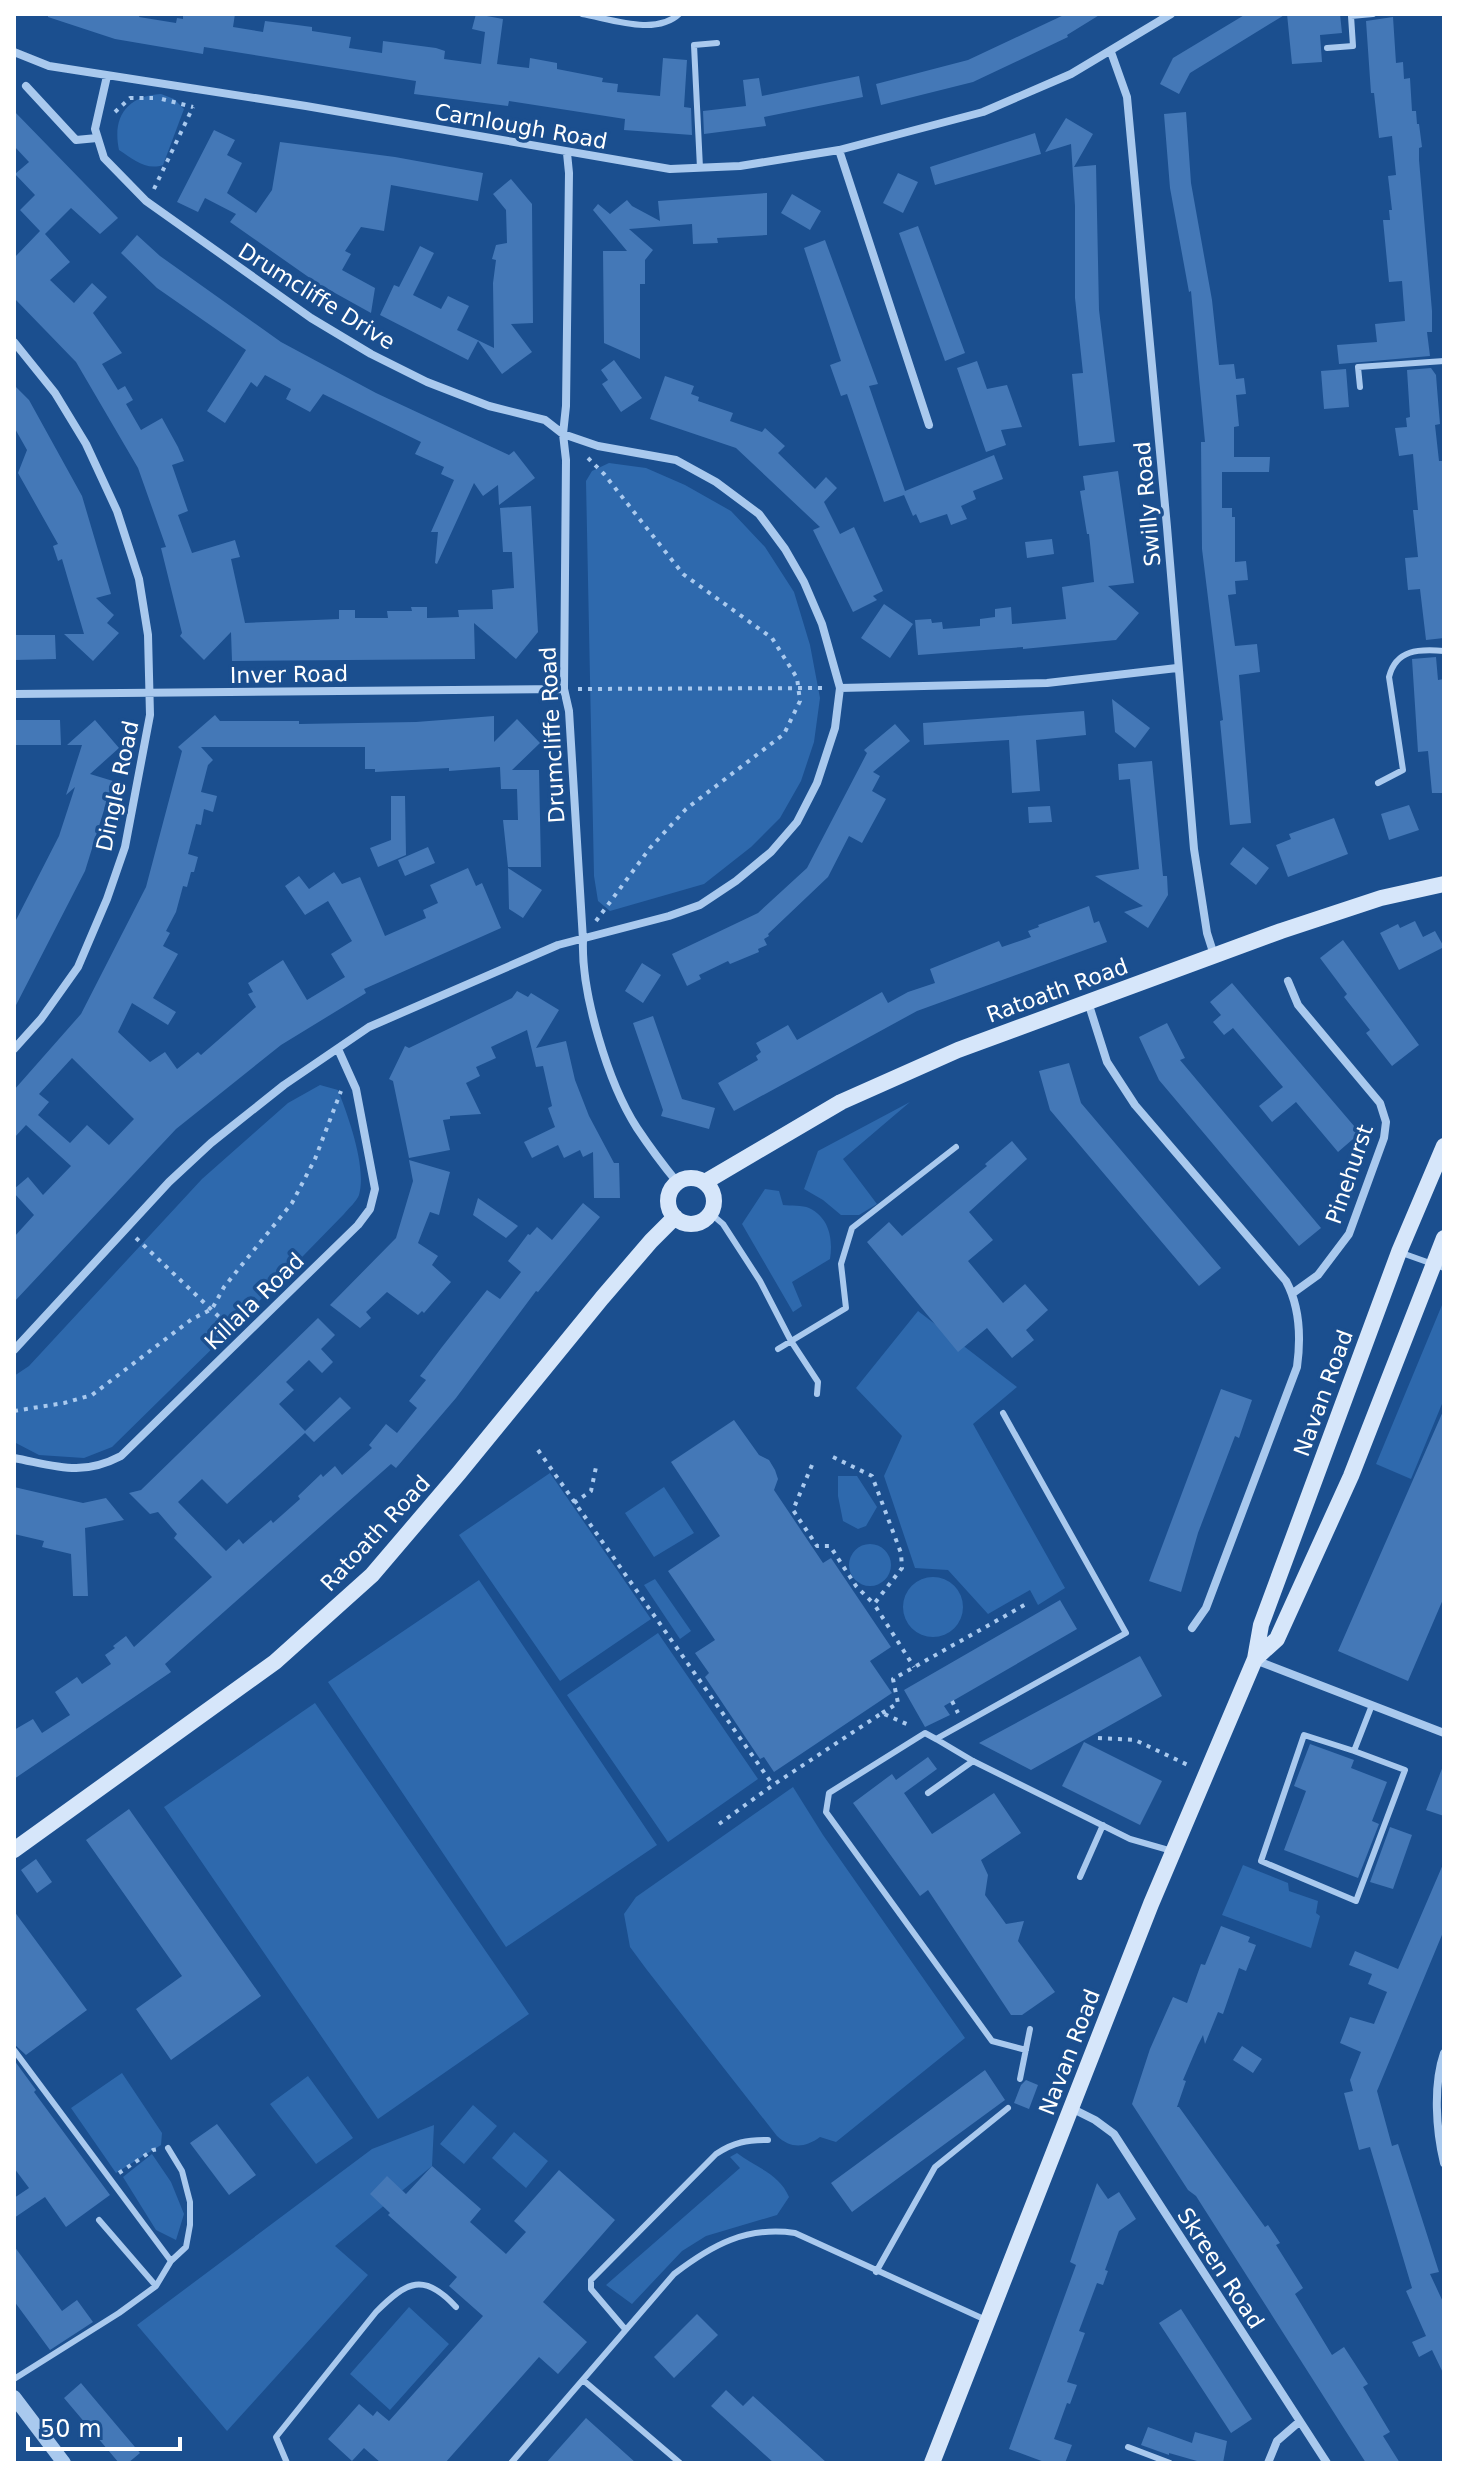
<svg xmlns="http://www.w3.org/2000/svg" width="1458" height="2477" font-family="'DejaVu Sans',sans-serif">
<rect width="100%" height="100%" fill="#1b4f8f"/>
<path fill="#2e69ad" d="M161,94l13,5 10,10 -21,56c-17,6 -30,-6 -44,-15 -7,-33 8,-54 42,-56z
M609,463l37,5 39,17 46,26 34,36 29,45 16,53 10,53 -6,44 -13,39 -21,37 -29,29 -47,37 -94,27 -12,-10 -4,-25 -8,-395 6,-10z
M320,1085l18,5c10,26 29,77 21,105 -2,6 -11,14 -15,19l-119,122 -113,111 -28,11 -45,-3 -25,-13v-66l15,-10 173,-187 86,-76z
M910,1102l-67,57 34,45 -18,11h-18l-18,-15 -19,-11 14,-38z
M765,1189l14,2 4,14c7,1 20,0 26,3 21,10 24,32 21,51l-38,23 10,24 -9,6 -51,-88z
M1442,1305l2,1v93l-33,80 -35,-15z
M918,1311l99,76 -44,37 92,164 -27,17 -8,-15 -42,24 -40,-44 -33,-2 -31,-92 18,-40 -46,-48z
M550,1473l101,146 -91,62 -101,-146z
M838,1476h19l20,31 -11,19 -8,3 -15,-8 -5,-25z
M664,1487l30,46 -40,24 -29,-44z
M849 1565a21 21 0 1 1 42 0a21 21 0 1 1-42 0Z
M903 1607a30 30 0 1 1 60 0a30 30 0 1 1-60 0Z
M655,1579l36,52 -11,8 -36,-54z
M479,1580l178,265 -151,102 -178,-265z
M658,1633l100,146 -90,63 -101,-147z
M315,1703l214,311 -151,105 -214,-312z
M793,1787l30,48 142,203 -129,104 -16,-5c-15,11 -29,12 -43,-1l-130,-166 -17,-23 -6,-33 12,-17z
M1243,1865l45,18 1,8 29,10 -2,12 4,3 -9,32 -89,-33z
M122,2073l40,60 -1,12 -45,28 -45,-65z
M308,2076l45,62 -37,26 -46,-60z
M473,2105l24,21 -33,38 -24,-20z
M434,2125l-2,41 -97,80 33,29 -141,156 -90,-106 235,-176z
M514,2132l34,29 -22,27 -34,-30z
M737,2153c19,15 42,20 52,44l-12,18 -71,21 -24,15 -50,53 -26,-19 134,-117 -10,-11z
M152,2154l19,28 13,32 -8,26 -20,-10 -33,-53z
M409,2307l40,37 -59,66 -40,-36z"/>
<path fill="#4478b7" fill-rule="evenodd" d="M48,14h92l-1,3 37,6 1,-5 6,1v-5h52l-2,13 30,5 2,-11 32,4 15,2v4l39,6 -2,11 33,5 1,-12 53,7 9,3 -1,8 37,5 4,-32 -13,-3 4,-15 27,5 -6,45 32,4 1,-10 27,5v6l46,9 -1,4 16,2 -1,8 43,4 3,-38 24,2 -3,47 7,1 1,27 -68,-5 1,-11 -116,-18 -1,5 -94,-12 2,-13 -212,-34 -1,7 -88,-15 -67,-22z
M1066,14h35l-34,21 1,2 -95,45 -92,23 -5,-21 92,-24z
M1246,14h40l-96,59 -11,21 -19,-10 13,-26z
M1287,14h53l2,19 -22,2 2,27 -30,2z
M1393,17l3,46 7,-1 1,17 6,-1 2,33h4l1,13h2l3,23 -3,1v12l13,151v21h-5l3,24 -91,8 -2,-19 40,-3 -2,-18 30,-3 -3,-40 -13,1 -6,-62h7l-1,-10h3l-4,-34 8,-1 -4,-39 -13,2 -5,-45h-3l-5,-72z
M859,76l4,21 -99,20 2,9 -62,8 -1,-23 43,-5 -3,-26 16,-2 3,18z
M14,111l104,107 -18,16 -29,-26 -26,26 25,28 -20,18 24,23 18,-20 15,14 -14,16 29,40 -20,11 16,26 7,-4 8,14 -7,4 15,26 21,-12 16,29 6,14 -12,4 16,46 -10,4 14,38 43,-13 5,17 -9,2 14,64 94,-4v-9h16v8h33l-1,-7h25l-1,-4h16v11l32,-1 -1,-7 35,-1 -1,-19 22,-2 -2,-36h-9l-3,-44 31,-2 7,126 -22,27 -42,-36 1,36 -243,2 -1,-29 -27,28 -24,-24 2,-3 -21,-85 5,-1 -28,-79 -62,-106 -62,-64v-40l26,-27 -20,-21 15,-15 -20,-21 14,-12 -15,-16z
M1186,112l5,71 21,117 7,65 15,-1 2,15 8,-1 2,16 -10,1 3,31 -5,1v30h36l-1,15h-47v36h10v9h3v45l11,-1 2,19 -13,1 1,13 -8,1 7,51 22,-2 3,28 -21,3 12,148 -21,2 -10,-104 3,-1 -21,-171 -1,-107h4l-7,-75 -7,-76 -2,1 -19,-104 -6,-74z
M1066,118l27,16 -19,33 22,-2 3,145 16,132 -36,4 -7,-72 11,-1 -8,-75v-92l-4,-62 -26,8z
M214,130l21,10 -8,15 15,8 -15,30 29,20 16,-23 8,-48 115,15 88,16 -5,28 -87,-16 -7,46 -23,-4 -16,24 6,3 -9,16 33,18 -4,25 -54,-30 -87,-61 6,-8 -31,-16 -7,14 -21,-10z
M1035,133l6,21 -106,31 -5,-18z
M898,173l20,9 -15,31 -20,-10z
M511,179l21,25 1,119 -22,1 21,28 -30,22 -24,-33 -10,19 -88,-45 14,-30 5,2 21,-41 14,7 -21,42 28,14 7,-13 21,10 -12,24 37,18 -1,-65 3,-23 -4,-1 4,-14 11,-2 -1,-33 -13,-16z
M767,193v42l-50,3 1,5 -25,1 -1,-20 -63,5 24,21 -8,10v24h-5v75l-36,-16 -1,-92h24l-34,-41 5,-6 12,10 17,-14 5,6 28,15 -2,-20z
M792,194l29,17 -11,19 -29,-17z
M918,226l47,127 -20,8 -46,-128z
M137,235l23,21 121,86 95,51 133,62 5,-4 21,27 -36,27 -1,-20 -15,11 -9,-13 -37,81 -2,-1 3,-31h-7l23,-52 -13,-6 3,-7 -29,-13 6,-12 -98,-48 -13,18 -24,-13 5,-10 -26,-14 -8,12 -6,-5 -26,41 -18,-12 39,-61 -89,-62 -36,-35z
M825,240l53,144 -9,2 36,105 89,-36 9,24 -30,12 3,8 -15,7 6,13 -16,6 -4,-11 -27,9 -4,-9 -3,2 -9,-21 -20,7 -37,-108 -6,2 -11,-31 11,-4 -37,-113z
M614,360l28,38 -21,14 -19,-28 6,-4 -7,-10z
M977,361l10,28 20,-4 15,42 -21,3 5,15 -20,7 -29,-84z
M1431,368l5,7 1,13 3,36 -5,1 4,36h5v177l-18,2 -6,-51 -12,1 -3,-32 13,-1 -5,-47h5l-5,-56 -14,2 -4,-28 12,-1 -1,-9 4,-1 -3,-47z
M1346,369l3,38 -25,2 -3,-38z
M665,376l29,10 -3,8 8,3 -1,4 35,12 -3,8 32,11 3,-4 20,18 -7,7 37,36 11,-12 11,11 -13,14 16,32 14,-7 29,64 -10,5 4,4 -24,12 -40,-82 7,-3 -84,-79 -86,-29z
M14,385l15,15 53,96 29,98 -15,4 18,17 -7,8 12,10 -26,28 -29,-27h20l-22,-75 -4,2 -5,-15 5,-2 -40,-71 9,-23 -13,-23z
M1118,471l16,112 -26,3 31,27 -23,27 -93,9v-2l-105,8 -3,-35 16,-1 1,4 10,-1 1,7 37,-3v-7l15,-2v-8l16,-2 1,17 54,-5 -4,-32 32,-5 -5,-48h-2l-7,-43 5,-1 -2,-14z
M1052,539l2,15 -27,4 -2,-16z
M884,604l29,20 -23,34 -29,-20z
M14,635h41l1,24 -42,1z
M1436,657l2,23 6,-1v114h-12l-4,-42 -10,1 -6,-93z
M1112,699l38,29 -15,20 -20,-16z
M1084,711l2,24 -50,5 4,51 -28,2 -3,-53 -85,5 -1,-22z
M215,715l5,6h79v3l117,-2 78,-6v26l23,-23 23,24 -28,27h27l2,97h-33l-5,-47h15l-1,-31h-16l-1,-22 -51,4v-3l-74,4v-3h-10v-22h-164l12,13 -5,5 -7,27 16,4 -4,16 -9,-3 -3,16 -5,-1 -8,30 10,3 -4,15h-3l-4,15 -4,-1 -7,26 -10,19 4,2 -7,13 15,8 -25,44 23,14 -8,13 -36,-22 -14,29 32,30 15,-10 12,17 21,-17 3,3 55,-48 -8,-13 5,-2 -5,-9 35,-23 24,40 38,-23 -14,-23 21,-13 -24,-40 -23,14 -20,-29 14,-10 10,13 25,-17 8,12 18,-7 25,59 41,-18 -3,-8 15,-7 -8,-18 38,-17 8,18 6,-3 19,45 -137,61 2,4 -85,52 -105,84 -162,173v-65l20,-22 -20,-22v-4l14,-12 15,18 28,-29 -45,-41 -12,13v-48l67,-76 65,-127 36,-136 -4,-4zM72,1058l62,61 -25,26 -22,-20 -17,18 -32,-28 11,-13 -10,-8z
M14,720h46l1,25h-47z
M95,720l24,28 -29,26 23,7 -28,90 -71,138v-85l45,-88 16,-49 -9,8 16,-50h-15z
M895,724l15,17 -37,31 7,4 -8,15 14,8 -24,44 -13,-7 -21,41 -60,57 1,2 -5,3 3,6 -9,4 1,3 -29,12 -2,-3 -29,14 2,4 -14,7 -15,-32 86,-41 49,-45 60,-115 -3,-3z
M1152,761l11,115h4l1,19 -20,33 -24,-16 19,-6 -48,-30 44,-7 -9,-90 -11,1 -1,-16z
M391,796h14l1,59 -28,12 -8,-19 21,-8z
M1409,805l10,25 -30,10 -8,-26z
M1050,806l2,16 -23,1 -1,-16z
M1334,818l14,36 -60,23 -12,-32 15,-6 -2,-5z
M428,847l7,16 -30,13 -7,-16z
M1243,847l26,21 -13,17 -26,-21z
M508,868l34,22 -19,28 -14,-9z
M1089,906l5,17 5,-2 8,21 -190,69 -183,100 -16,-28 40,-23 -2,-4 5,-4 -5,-9 32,-18 9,15 85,-48 6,11 20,-11 27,-9 -5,-14 69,-28 3,6 29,-10 -3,-6 11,-4 -1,-2z
M1415,921l8,16 12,-6 9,16 -45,23 -19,-37 18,-9 2,4z
M1343,940l76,105 -27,21 -26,-33 4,-3 -26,-33 3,-3 -27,-36z
M642,963l19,12 -18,28 -18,-12z
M1232,983l128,150 -22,19 -42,-50 -24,20 -13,-16 24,-19 -50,-59 -9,7 -11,-13 8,-7 -11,-13z
M517,991l11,6 3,-4 28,17 -23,38 30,-7 9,39 14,36 25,47h5l1,35h-26l-1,-46 -10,5 -3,-7 -16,8 -6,-13 -26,13 -8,-16 31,-15 -7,-19 4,-2 -9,-40 -7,1 -9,-37 -36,17 5,11 -20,9 4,9 -14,7 15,31 -31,2v3l-7,1 7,30 -41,8 -16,-77 -4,-2 16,-33 4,2 103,-50z
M653,1016l29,83 33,9 -6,21 -48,-13 2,-6 -30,-87z
M1167,1023l18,35 -5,2 141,168 -22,18 -140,-166 -20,-43z
M1069,1063l12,40 140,165 -22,18 -149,-176 -11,-39z
M1012,1141l15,18 -58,53 24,28 -25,21 35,42 22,-19 23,26 -22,20 8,10 -22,18 -25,-30 -29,24 -91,-110 22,-20 13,14 85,-70 -2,-2z
M409,1160l41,12 -11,43 -9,-3 -12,31 20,13 -6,9 19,17 -27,31 -2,-2 -4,4 -31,-23 -21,20 5,6 -11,10 -30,-23 66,-67 17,-57z
M478,1198l40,28 -12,12 -33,-23z
M583,1203l17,14 -62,75 -2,-1 -80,107 -60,70 -5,-4 -226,200 6,8 -157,107v-49l19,-11 9,14 28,-18 -15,-23 22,-15 5,7 29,-20 -6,-9 10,-7 -2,-2 13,-10 8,11 78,-70 -38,-39 3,-4 -19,-22 -8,2 -21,-21 12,-3 177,-172 17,17 -14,14 12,13 -11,11 -13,-13 -23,22 8,8 -15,14 26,27 35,-34 11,11 -37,34 -9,-9 -78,71 -25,-25 -24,23 48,49 13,-12 4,5 28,-24 2,3 27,-24 -2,-3 23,-22 2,3 12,-11 7,9 30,-27 -3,-3 17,-21 11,9 20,-25 -8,-7 17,-21 -6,-4 22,-29 45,-57 13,9 21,-27 -13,-11 20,-27 2,1 7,-8 15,13z
M1221,1389l31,11 -13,38 -4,-2 -37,97 -17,59 -32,-11z
M1444,1409v188l-36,84 -70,-30z
M734,1420l25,35 10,5 6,10 3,9 -4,11 49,73 8,-5 60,89 -21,14 22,32 -118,79 -10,-15 -4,2 -55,-82 4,-4 -14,-20 20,-13 -47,-69 52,-35 -49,-74z
M14,1487l69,16 23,-5 18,22 -39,8 3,68h-15l-2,-42 -29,-7 2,-6 -30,-7z
M1060,1600l17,29 -133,77 6,9 -25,12 -21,-37z
M1140,1656l22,40 -131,74 -52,-27z
M1084,1742l78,39 -22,44 -78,-39z
M1310,1744l44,16 -3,8 36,14 -15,39 7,3 -21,54 -74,-28 22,-59 -12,-5z
M928,1757l9,12 -33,24 28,41 62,-41 27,40 -40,27 7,15 -3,20 21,29 18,-3 -6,20 37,51 -33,23h-11l-83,-125 -8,6 -67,-93 39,-29 4,6z
M1443,1766h1v50l-18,-6z
M129,1809l132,187 -90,64 -35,-51 46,-33 -96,-136z
M1390,1827l22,8 -19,54 -23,-7z
M36,1859l16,23 -15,11 -16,-23z
M1444,1862v68l-67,161 15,55 6,-2 41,128 -9,2 14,30v71l-12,-25 -13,7 -7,-15 14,-6 -20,-45 6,-3 -42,-141 -11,3 -15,-57 9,-2 -3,-11 11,-28 -21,-9 10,-26 24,7 13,-32 -19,-8 4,-10 -23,-9 6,-14 43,18z
M14,1911l73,99 -61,45 -12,-11z
M1221,1926l29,11 -2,5 8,3 -10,26 -7,-3 -16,46 -5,-2 -13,32 -2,-9 -5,10 -15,35 3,1 -9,26h2l86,120 3,-2 12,18 -4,2 27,43 -8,6 37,61 12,-8 24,37 -5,3 27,45 -7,4 17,27h-34l-170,-267 -8,-6 -56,-86 18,-55 23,-52 14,6 14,-39 4,1z
M1242,2046l20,13 -9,14 -20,-13z
M14,2060l22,30 -2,2 76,103 -44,32 -21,-30 -31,21v-20l15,-10 -15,-20z
M985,2070l20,30 -153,112 -21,-29z
M1026,2080l12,5 -9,24 -15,-6 7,-18z
M217,2124l39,51 -27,20 -39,-52z
M432,2166l49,43 -11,13 36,32 20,-22 -12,-11 45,-51 56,50 -72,82 44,40 -29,32 -19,-17 -94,106h-64l-17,-15 -12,13 -24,-22 31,-35 14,12 4,-5 12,10 94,-105 -34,-30 8,-9 -69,-62 2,-2 -20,-19 17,-18 19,18z
M1097,2183l11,16 11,-7 17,27 -17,12 -14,39 3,1 -5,14 -6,-2 -18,48 6,2 -18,49 10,3 -7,19 -3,-1 -13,36 18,6 -7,18h-18l-38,-14 67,-184 -6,-3z
M14,2246l48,65 15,-11 16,22 -43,28 -36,-49z
M1181,2309l71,110 -21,14 -72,-110z
M697,2314l21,21 -44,43 -20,-21z
M81,2383l59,70 -12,10h-9l-55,-65z
M726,2390l17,16 10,-10 74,67h-53l-63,-57z
M586,2418l50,45h-90z
M1148,2427l44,16 3,-11 32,9 -4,22h-19l-35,-10v2l-28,-10z"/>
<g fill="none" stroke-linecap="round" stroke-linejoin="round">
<path stroke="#a9c9ee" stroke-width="4" stroke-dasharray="4 6" stroke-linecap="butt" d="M162,99l31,8
M115,112l15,-14h23
M154,189l39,-82
M588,458l16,16 79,100 89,64 25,40 3,23 -16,33 -98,75 -36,39 -54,73
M578,689l247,-1
M136,1238l98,93
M14,1411l50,-8 28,-8 100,-76 20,-10 12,-22 68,-84 23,-44 26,-68
M538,1450l235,335
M833,1457l39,19 29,77 1,15 -28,36 40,63
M812,1465l-19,45 24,36h13l26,40 18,18
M574,1503l17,-12 5,-24
M952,1701l6,12
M882,1713l16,-10 -5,-24 135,-76
M1098,1738l37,2 55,26
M719,1824l54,-39 109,-72 29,13
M119,2173l34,-23 6,-1"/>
<path stroke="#a9c9ee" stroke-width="6" d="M582,14c29,5 74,22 97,0
M1327,48l26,-2 -2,-30 22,-2
M700,168l-6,-123 23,-2
M1360,387l-2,-20 86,-6
M1378,783l25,-13 -14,-93c7,-28 30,-28 55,-26
M710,1213l13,11 37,57 31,60 27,41 -1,12
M1399,1252l45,16
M778,1349l68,-41 -5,-44 11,-36 104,-81
M1003,1413l123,220 -190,106 37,22 157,78 42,12
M936,1739l-11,-6 -96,60 -3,19 166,229 34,9
M1354,1751l-50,-16 -43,126 95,40 49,-131 -51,-19 18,-46
M928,1793l45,-32
M1080,1877l23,-52
M14,2050l157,211 -15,25 -37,27 -105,66
M1020,2079l10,-50
M168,2148l14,23 8,31v23l-4,22 -15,14
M99,2220l57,66
M876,2272l59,-105 73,-59
M625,2329l-34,-40v-9l125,-126c18,-12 31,-14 52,-14
M583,2380l97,83
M1128,2447l42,16
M287,2463l-11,-26 100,-125c31,-31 48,-40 80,-5
M511,2463l163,-189c38,-29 72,-48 121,-41l191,87"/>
<path stroke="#a9c9ee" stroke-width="8" d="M14,52l35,14 257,40 364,63 70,-3 99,-16 144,-38 88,-38 100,-60
M1111,52l16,45 40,430 27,322 13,84 7,22
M26,86l50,54 21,-2
M839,150l90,275
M567,153l2,20 -3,233 -3,28 3,26 -2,229 5,22 14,229c-2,53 25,143 54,188 12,18 26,37 40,54
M14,342l41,51 31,51 31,67 22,68 9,56 2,80 -25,132 -18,52 -29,68 -37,52 -27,30
M840,688l207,-5 130,-15
M14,694l550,-5
M1288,981l10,24 82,98 6,19 -2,16 -35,96 -31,41 -25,18
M1088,1002l19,60 28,43 151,176c14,26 15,57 11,86l-91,241 -14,20
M14,1350l155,-168 42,-39 73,-58 85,-58 189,-82 111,-29 31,-11 36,-24 35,-29 26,-30 20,-39 18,-55 5,-40 -18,-64 -18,-42 -19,-33 -26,-35 -43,-32 -40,-22 -78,-14 -35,-12 -18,-14 -56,-14 -62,-24 -56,-28 -60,-36 -165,-117 -42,-43 -9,-29 12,-53
M14,1458c42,8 67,19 107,-2l237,-231 12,-16 5,-20 -19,-100 -18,-40
M1255,1660l189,73
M1444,2053c-11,32 -8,77 0,110
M1071,2108l24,12 19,14 213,329
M1268,2463l9,-22 22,-19"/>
<path stroke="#a9c9ee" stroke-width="14" d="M14,2397l50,66"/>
<path stroke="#d6e6fa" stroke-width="16" d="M668 1201a23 23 0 1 1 46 0a23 23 0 1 1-46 0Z
M705,1182l136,-80 117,-52 323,-119 100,-33 63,-14
M1255,1659l22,-20 74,-163 93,-238
M14,1850l261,-188 97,-87 87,-102 143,-175 49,-57 24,-24
M932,2463l219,-559 104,-245 6,-34 138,-373 45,-106"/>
</g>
<g text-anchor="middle" stroke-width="7" stroke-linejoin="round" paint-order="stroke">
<g font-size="22" fill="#fff" stroke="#1b4f8f">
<text transform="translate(521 126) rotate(10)" y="8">Carnlough Road</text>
<text transform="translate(317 296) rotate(32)" y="8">Drumcliffe Drive</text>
<text transform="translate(1147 504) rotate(-95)" y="8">Swilly Road</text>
<text transform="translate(289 674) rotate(-1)" y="8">Inver Road</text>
<text transform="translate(552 735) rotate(-93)" y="8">Drumcliffe Road</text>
<text transform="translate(117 786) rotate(-78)" y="8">Dingle Road</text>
<text transform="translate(1057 990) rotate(-20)" y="8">Ratoath Road</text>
<text transform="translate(1349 1174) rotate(-71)" y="8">Pinehurst</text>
<text transform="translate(254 1301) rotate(-44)" y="8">Killala Road</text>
<text transform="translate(1323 1393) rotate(-70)" y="8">Navan Road</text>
<text transform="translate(375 1533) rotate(-47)" y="8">Ratoath Road</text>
<text transform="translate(1069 2052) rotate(-69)" y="8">Navan Road</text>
<text transform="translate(1221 2268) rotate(57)" y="8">Skreen Road</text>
</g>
</g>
<rect width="1458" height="2477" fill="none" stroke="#ffffff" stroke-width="32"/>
<path d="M28 2437v12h152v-12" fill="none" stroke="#ffffff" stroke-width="4"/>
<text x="40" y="2437" font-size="24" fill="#ffffff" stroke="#1b4f8f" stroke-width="6" paint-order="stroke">50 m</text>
</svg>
